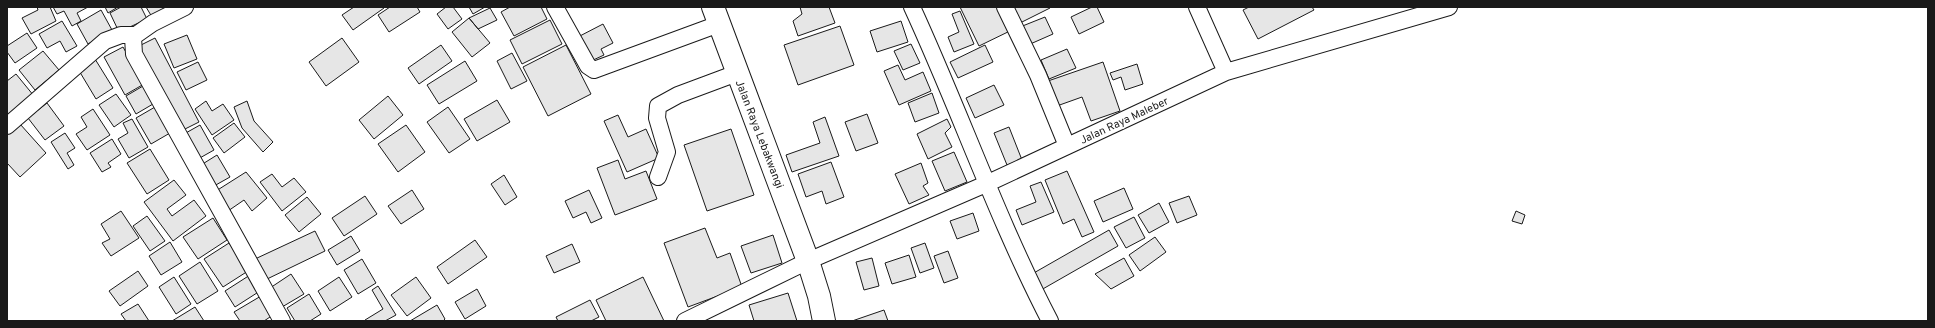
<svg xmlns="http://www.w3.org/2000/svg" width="1935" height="328" font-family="Overpass,sans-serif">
<rect width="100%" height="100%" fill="#fff"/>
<path fill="#e6e6e6" stroke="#1a1a1a" d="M37,7h13l6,14 -25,13 -9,-16 16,-8z
M53,7h35l-11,6 4,8 -9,5 -8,-15 -7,3z
M105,7h13l-10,6z
M121,7h20l6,12 -28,13 -9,-19z
M146,7h22l-16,10z
M354,7h29l1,1 -31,22 -11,-15z
M390,7h27l3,5 -31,20 -11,-17z
M446,7h7l9,12 -14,10 -11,-15z
M469,7h16l-12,7z
M510,7h31l6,12 -33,17 -13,-24z
M800,7h29l6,16 -37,13 -5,-15 9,-7z
M960,7h43l11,22 -35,17z
M1012,7h37l1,1 -34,17z
M1092,7h5l7,15 -25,12 -8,-17z
M1249,7h63l2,3 -56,29 -15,-29z
M490,8l7,12 -19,9 -9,-11z
M101,10l11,20 -24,14 -11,-20z
M960,11l14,33 -20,8 -6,-15 11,-5 -7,-18z
M1045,17l8,17 -25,11 -8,-18z
M469,18l21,25 -18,14 -20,-25z
M550,20l12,24 -40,20 -12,-24z
M62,21l15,25 -11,6 -6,-11 -13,7 -8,-14z
M901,21l7,21 -31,10 -7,-21z
M603,24l10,19 -12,6 3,6 -15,7 -13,-24z
M840,26l14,39 -56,20 -14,-40z
M27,33l10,15 -22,15 -8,-11v-6z
M187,35l10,24 -23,9 -10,-24z
M155,38l44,84 -18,9 -44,-84z
M342,38l17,24 -33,24 -17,-24z
M911,44l9,19 -17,7 -9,-19z
M441,45l11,16 -33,23 -11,-16z
M566,45l25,49 -43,22 -25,-49z
M985,45l8,17 -35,16 -8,-16z
M123,47l21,37 -19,11 -21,-38z
M1067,49l9,19 -27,11 -8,-19z
M43,51l16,19 -24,20 -16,-20z
M512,53l15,28 -16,8 -14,-28z
M95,59l18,29 -17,11 -18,-30z
M465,61l12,20 -38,23 -12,-19z
M198,62l9,18 -21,10 -9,-18z
M1103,62l17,49 -29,10 -9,-24 -28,10 -9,-25z
M1137,64l6,20 -18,6 -4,-13 -8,3 -3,-7z
M898,65l7,15 18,-8 8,19 -32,14 -15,-34z
M16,74l18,22 -25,20 -2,-3v-32z
M994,85l10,20 -29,13 -9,-20z
M143,86l10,18 -17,10 -10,-18z
M932,93l7,20 -24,9 -7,-19z
M116,94l15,21 -17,12 -15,-22z
M388,96l15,19 -29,24 -15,-19z
M497,100l13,22 -33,19 -13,-22z
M206,101l6,10 11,-7 11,16 -22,15 -17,-26z
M247,101l7,20 19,21 -10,10 -21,-24 -8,-21z
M47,103l17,23 -19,14 -17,-22z
M155,107l15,26 -19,11 -15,-26z
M448,107l22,32 -21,14 -22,-31z
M93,109l17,26 -23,15 -11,-16 11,-7 -6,-10z
M867,114l11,29 -22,8 -11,-29z
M618,115l10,22 18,-8 13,29 -32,14 -23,-51z
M825,117l14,39 -47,16 -6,-17 34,-12 -7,-21z
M132,119l16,28 -19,11 -11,-19 10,-6 -5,-10z
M947,119l4,8 -6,6 7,14 -24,12 -11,-25z
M234,123l11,14 -21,16 -11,-15z
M20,124l26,29 -26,24 -13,-14v-28z
M200,125l14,25 -16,9 -14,-25z
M406,125l19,27 -27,20 -20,-28z
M1009,127l13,33 -15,5 -13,-32z
M731,129l23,66 -47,16 -23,-66z
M65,133l10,15 -8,5 7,12 -6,4 -17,-27z
M112,139l9,15 -13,9 3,4 -9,5 -12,-19z
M150,149l19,31 -22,14 -20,-31z
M954,152l13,30 -22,9 -13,-30z
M217,155l13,22 -16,9 -13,-21z
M618,160l7,19 21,-8 11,28 -42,16 -18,-47z
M831,162l13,35 -18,7 -4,-13 -16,6 -8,-23z
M921,163l7,20 -5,3 6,9 -20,9 -14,-30z
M1067,171l27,61 -12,5 -8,-18 -11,5 -18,-44z
M246,172l21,26 -15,13 -8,-11 -16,11 -12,-20z
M272,174l10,13 12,-9 12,14 -24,19 -22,-29z
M504,175l13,22 -12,8 -14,-21z
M174,180l12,15 -19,14 5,7 22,-16 12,16 -33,25 -29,-39z
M1041,182l13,30 -32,13 -6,-15 20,-8 -6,-16z
M1124,188l9,21 -30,13 -9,-21z
M412,190l12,19 -23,15 -13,-18z
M589,190l13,28 -11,5 -5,-11 -13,6 -8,-17z
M365,196l12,18 -33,22 -12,-18z
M1189,196l8,19 -20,8 -8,-20z
M307,197l14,17 -22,18 -14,-17z
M1159,203l10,19 -20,11 -11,-18z
M121,211l18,27 -28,18 -9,-13 8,-4 -9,-15z
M1516,211l9,4 -3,9 -10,-3z
M973,213l6,18 -22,8 -7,-18z
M147,216l18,25 -15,10 -17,-25z
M1134,217l11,21 -19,10 -12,-21z
M213,218l14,22 -29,19 -15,-22z
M705,228l12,30 13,-5 12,34 -54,20 -24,-64z
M1109,230l9,16 -77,44 -9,-16z
M315,231l10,20 -60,29 -10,-21z
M773,235l9,28 -31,10 -10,-27z
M351,236l9,15 -23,14 -9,-15z
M1155,237l11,15 -26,19 -11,-16z
M475,240l12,17 -39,27 -11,-17z
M170,242l12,20 -21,13 -12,-19z
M229,243l19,28 -25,16 -19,-28z
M925,243l9,25 -14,5 -9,-25z
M572,244l8,18 -26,11 -8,-17z
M948,251l10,27 -14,5 -10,-27z
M909,255l7,22 -24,7 -7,-21z
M872,258l7,28 -15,4 -8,-28z
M1124,258l10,18 -23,13 -16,-15z
M362,259l14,24 -18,11 -14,-24z
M200,262l18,29 -21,13 -18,-28z
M138,271l10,15 -28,20 -11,-15z
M291,274l13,20 -22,13 -12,-19z
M250,275l10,16 -25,16 -10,-16z
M174,277l17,27 -15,10 -17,-27z
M339,277l13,20 -22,14 -12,-20z
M416,277l15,21 -24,18 -16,-21z
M643,277l21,44h-58l-10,-21z
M378,286l18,29 -11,6h-19l-1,-1 18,-11 -11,-19z
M477,289l9,17 -21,13 -10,-17z
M788,293l9,28h-43l-5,-16z
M309,294l12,20 -11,7h-15l-8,-13z
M261,296l12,19 -9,6h-24l-6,-9z
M590,300l9,17 -8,4h-33l-2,-4z
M138,304l11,17h-23l-5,-7z
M437,305l8,14 -2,2h-33z
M195,307l9,14h-32z
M884,310l4,11h-36z"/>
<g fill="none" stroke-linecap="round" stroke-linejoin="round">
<defs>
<path id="street" d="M185,7l-32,16 -20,14 1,17 148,267
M555,7l33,59 6,4 125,-46
M912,7c48,104 85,212 138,314
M1005,7l33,68 29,71
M1197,7l29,65
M7,126l98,-85 16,-6h15
M658,177l9,-25 -10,-34 1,-12 20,-11 59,-22
M685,321l123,-60 178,-77 240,-112 223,-65"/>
<path id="secondary" d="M713,7l95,254 11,35 5,25"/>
</defs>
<use href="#street" stroke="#1a1a1a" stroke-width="18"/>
<use href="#secondary" stroke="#1a1a1a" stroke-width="24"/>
<use href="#street" stroke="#fff" stroke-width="16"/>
<use href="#secondary" stroke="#fff" stroke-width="22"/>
</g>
<g text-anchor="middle" stroke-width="3" stroke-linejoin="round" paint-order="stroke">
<g font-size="11" fill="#1a1a1a" stroke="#fff">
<text transform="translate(1124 120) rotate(-25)" y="4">Jalan Raya Maleber</text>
<text transform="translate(760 134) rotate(69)" y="4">Jalan Raya Lebakwangi</text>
</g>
</g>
<rect width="1935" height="328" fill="none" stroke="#1a1a1a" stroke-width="16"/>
</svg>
